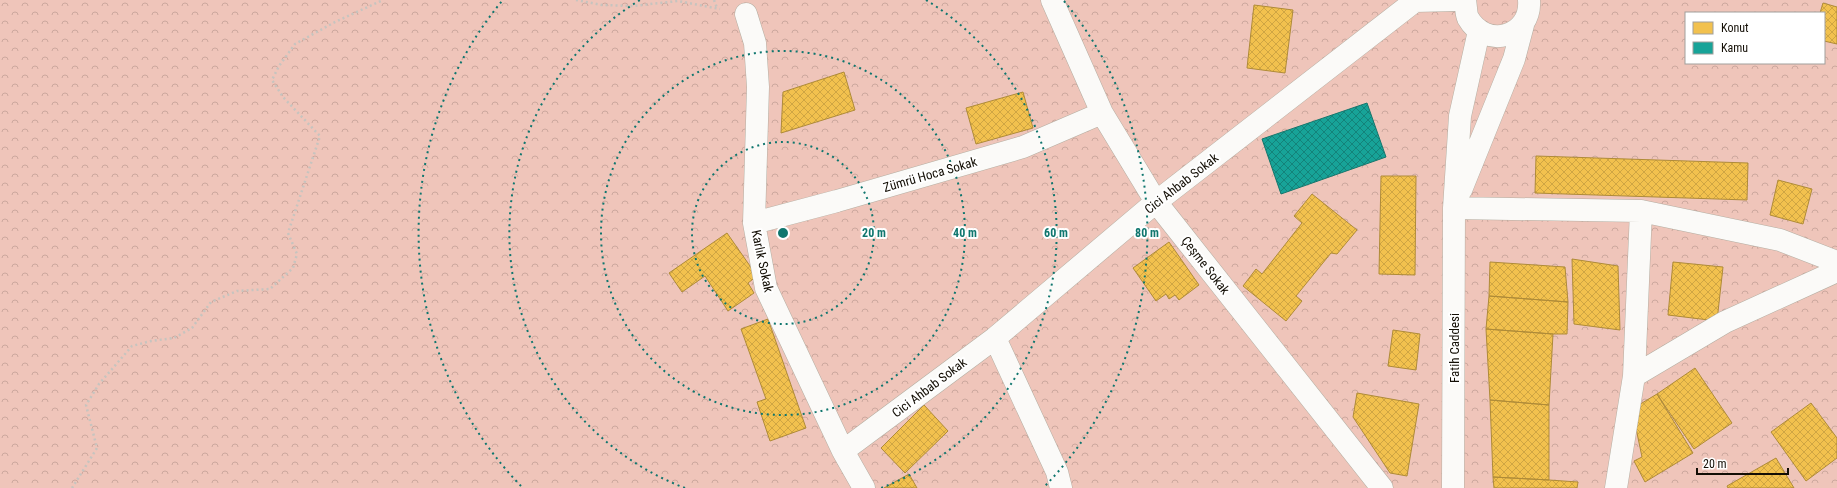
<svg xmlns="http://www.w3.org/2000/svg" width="1837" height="488" font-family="'Roboto Condensed',sans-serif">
<defs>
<pattern id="park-crowns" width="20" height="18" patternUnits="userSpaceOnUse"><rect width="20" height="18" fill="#efc5ba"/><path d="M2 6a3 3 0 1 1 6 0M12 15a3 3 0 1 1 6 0" fill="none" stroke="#cca89e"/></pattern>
<pattern id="homes-cross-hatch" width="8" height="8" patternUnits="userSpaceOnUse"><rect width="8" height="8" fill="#f2c14e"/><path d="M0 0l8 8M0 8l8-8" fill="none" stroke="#cfa543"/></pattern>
<pattern id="public-cross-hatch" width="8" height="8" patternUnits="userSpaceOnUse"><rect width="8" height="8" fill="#17a398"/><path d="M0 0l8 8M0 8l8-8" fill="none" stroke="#14837a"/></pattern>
</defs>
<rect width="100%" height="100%" fill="#e6dece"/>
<path fill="url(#park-crowns)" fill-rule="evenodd" d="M0,0h1837v488h-1837zM1686,13h138v50h-138z"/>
<path fill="url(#homes-cross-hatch)" stroke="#af8b38" d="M1823,3l14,4v37l-13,-3v-28h-4z
M1254,5l39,5 -8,63 -38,-5z
M844,72l11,38 -74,23 2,-41z
M1023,92l10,36 -57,16 -10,-36z
M1536,156l212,7 -1,37 -212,-7z
M1381,176h35l-1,99 -36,-1z
M1778,180l34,9 -9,35 -33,-9z
M1312,194l45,36 -20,24 -6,-1 -35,43 6,5 -16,20 -43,-35 13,-17 6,5 40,-51 -8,-7z
M727,233l30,43 -9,7 6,10 -26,18 -23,-35 -23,16 -13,-19z
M1169,242l30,43 -20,15 -4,-5 -6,4 -3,-5 -10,7 -23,-33z
M1572,259l46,7 2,64 -46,-6z
M1490,262l75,5 3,35 -79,-6z
M1673,262l50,5 -6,54 -49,-6z
M1489,296l79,6 -1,32h-14l-67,-5z
M768,319l38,109 -36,13 -13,-39 9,-3 -25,-70z
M1486,329l67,5 -4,71 -59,-5z
M1393,330l27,4 -4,36 -28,-4z
M1695,368l37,55 -38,26 -37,-55z
M1357,393l62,11 -12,72 -17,-3 -37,-56z
M1657,394l36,59 -48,29 -11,-21 8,-4 -10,-48z
M1490,400l59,5v75l-56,-3z
M1811,403l26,35v20l-31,23 -35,-49z
M924,405l24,26 -43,42 -24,-25z
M1776,458l18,30h-66l-1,-2z
M909,474l8,14h-33z
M1493,477l56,3 29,2 -1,6h-83z"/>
<path fill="url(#public-cross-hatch)" stroke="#16766c" d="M1367,103l19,54 -105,37 -19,-55z"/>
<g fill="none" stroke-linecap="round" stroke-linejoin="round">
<defs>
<path id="minor" d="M1052,0l50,113 54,89 226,286
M1465,0c1,5 1,14 3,18 18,32 64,19 61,-18
M746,14l9,29 3,44 -4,136 12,65 77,163 21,37
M1461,190l53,-131 9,-34
M1454,208l187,3 139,29 57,22
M754,223l83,-22 186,-54 79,-34
M995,338l62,134 4,16
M1634,376l91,-54 112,-51
M843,451l152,-113 161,-136 259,-201 40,-1
M1453,488l1,-280 6,-92 19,-85
M1616,488l18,-112 7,-165"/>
</defs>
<use href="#minor" stroke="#b4aea2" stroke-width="23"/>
<path stroke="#c6c4bf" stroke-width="2.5" stroke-dasharray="2 3" stroke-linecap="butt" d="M576,0l26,5 31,1 45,-5 42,8
M714,0l3,8
M72,488l25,-40 -11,-43 13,-21 33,-38 19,-5 23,-3 18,-10 19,-26 26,-11 33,-2 23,-21 4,-14 -9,-21 32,-97 -37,-39 -11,-17 7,-14 16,-22 40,-22 48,-22"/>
<use href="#minor" stroke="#fbfaf8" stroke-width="22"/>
</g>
<g fill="none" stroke="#0f766e" stroke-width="2" stroke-dasharray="2 4">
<circle cx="783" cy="233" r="91"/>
<circle cx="783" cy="233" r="182"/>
<path d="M685 488A273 273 0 0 1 640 0M926 0A273 273 0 0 1 881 488"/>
<path d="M521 486A364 364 0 0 1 502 1M1064 1A364 364 0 0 1 1045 486"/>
</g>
<g text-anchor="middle" stroke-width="4" stroke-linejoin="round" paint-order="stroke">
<g font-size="13" fill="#130e05" stroke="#fff">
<text transform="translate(930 174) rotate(-16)" y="5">Zümrü Hoca Sokak</text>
<text transform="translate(1181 183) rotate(-38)" y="5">Cici Ahbab Sokak</text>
<text transform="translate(763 261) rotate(78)" y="5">Karlık Sokak</text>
<text transform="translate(1206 265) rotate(52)" y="5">Çeşme Sokak</text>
<text transform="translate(1454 348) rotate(-90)" y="5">Fatih Caddesi</text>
<text transform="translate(929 387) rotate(-37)" y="5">Cici Ahbab Sokak</text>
</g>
</g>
<circle cx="783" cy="233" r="6" fill="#0f766e" stroke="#fff" stroke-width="2"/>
<g font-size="12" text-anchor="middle" font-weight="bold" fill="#0f766e" stroke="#fff" stroke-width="4" stroke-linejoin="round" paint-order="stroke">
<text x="874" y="237">20 m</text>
<text x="965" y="237">40 m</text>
<text x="1056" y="237">60 m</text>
<text x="1147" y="237">80 m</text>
</g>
<rect x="1685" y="12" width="140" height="52" fill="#ffffff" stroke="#a19f9b"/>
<rect x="1693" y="22" width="20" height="12" fill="#f2c14e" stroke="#a19f9b"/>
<text x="1721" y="32" font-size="12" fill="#130e05">Konut</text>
<rect x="1693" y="42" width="20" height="12" fill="#17a398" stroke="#a19f9b"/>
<text x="1721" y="52" font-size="12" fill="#130e05">Kamu</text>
<path d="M1697 468v6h91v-6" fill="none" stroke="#130e05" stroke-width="2"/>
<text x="1703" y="468" font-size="12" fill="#130e05" stroke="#ffffff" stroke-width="3" paint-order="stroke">20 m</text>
</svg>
